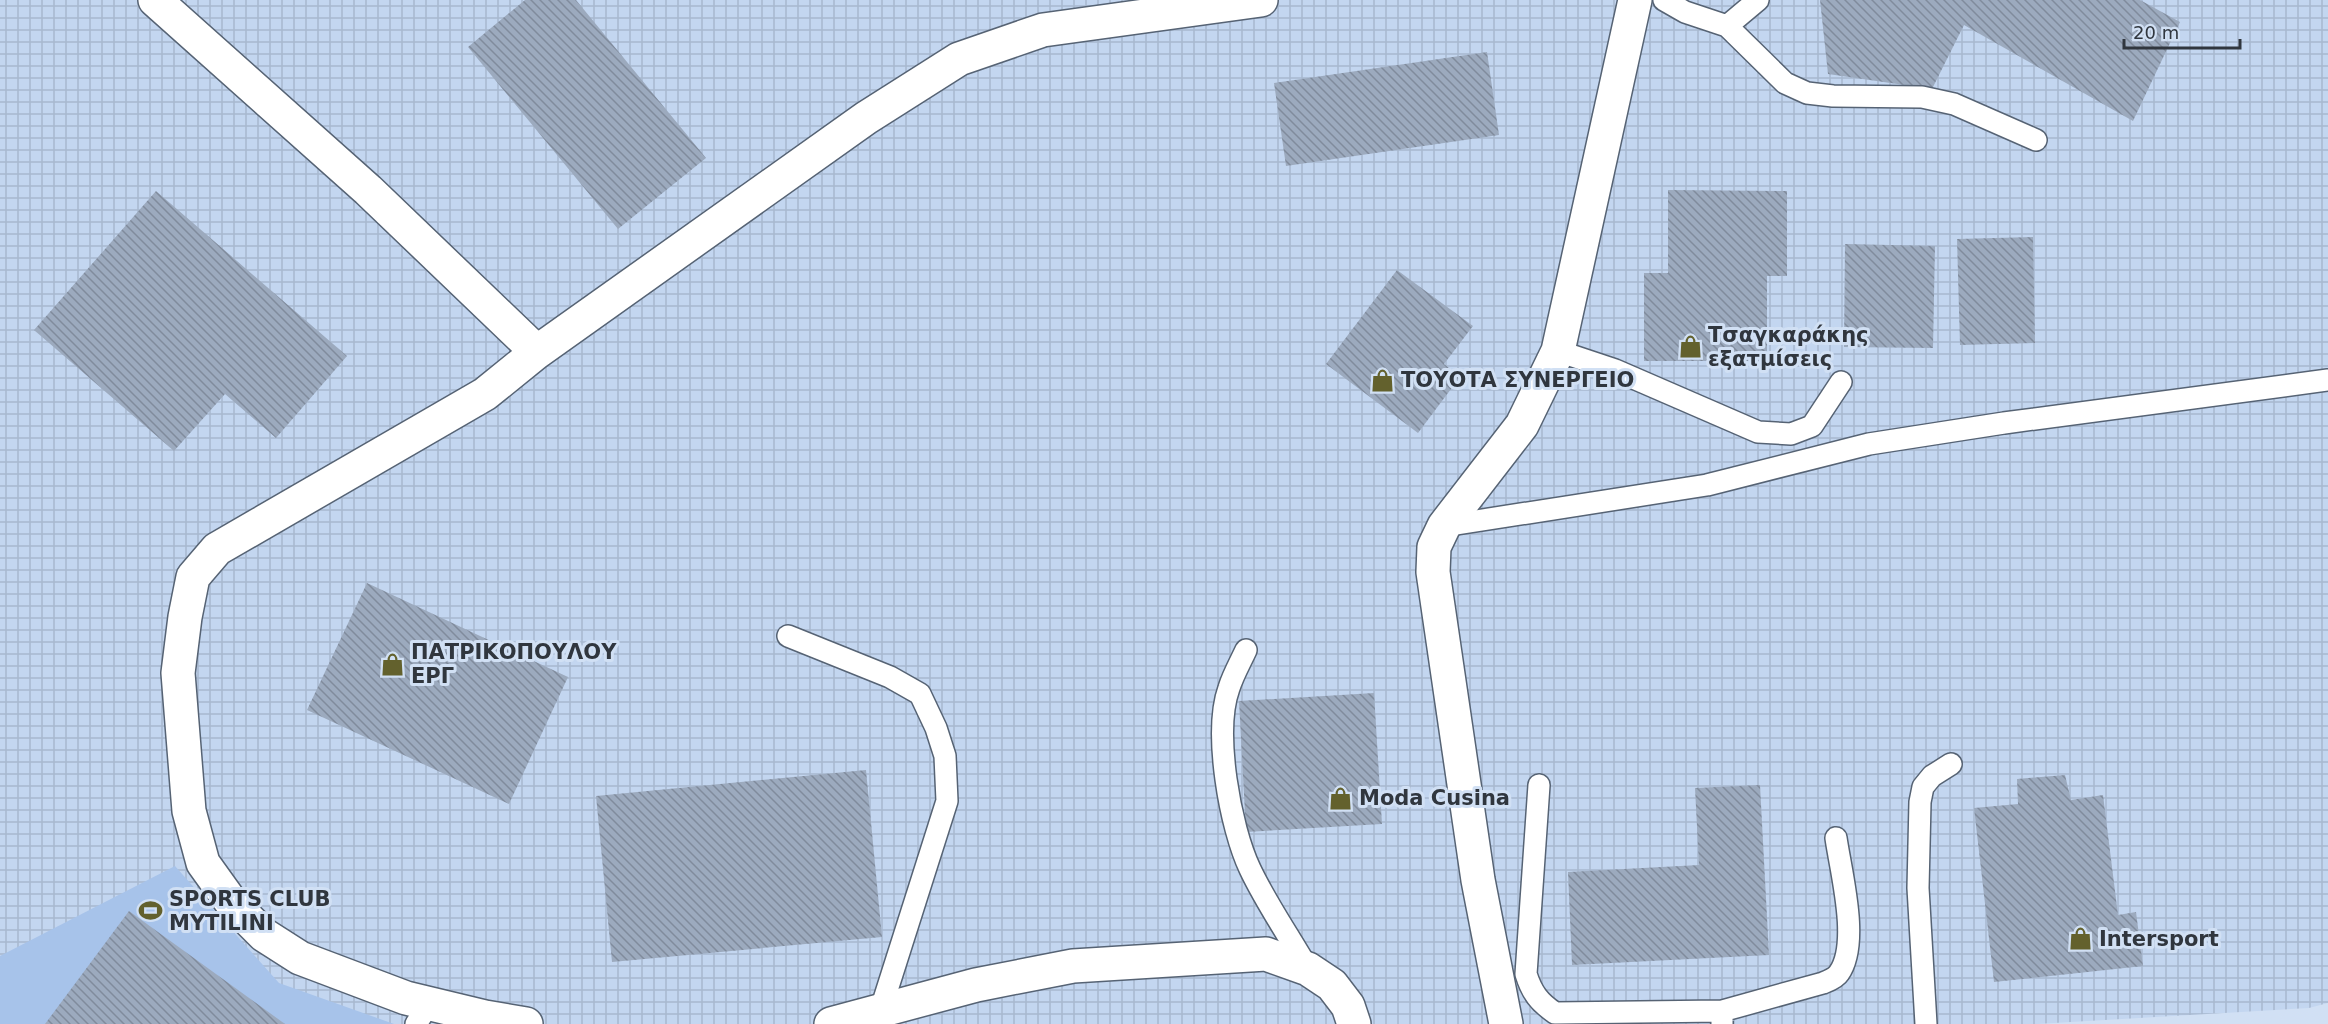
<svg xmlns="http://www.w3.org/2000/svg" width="2328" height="1024" font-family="'DejaVu Sans',sans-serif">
<defs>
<pattern id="industrial-grid" width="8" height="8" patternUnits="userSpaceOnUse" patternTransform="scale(1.5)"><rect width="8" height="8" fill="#c3d6f0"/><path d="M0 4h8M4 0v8" fill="none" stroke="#a8b8cf"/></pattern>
<pattern id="building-back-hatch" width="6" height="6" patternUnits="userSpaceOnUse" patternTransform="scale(1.5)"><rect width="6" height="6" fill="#9caabe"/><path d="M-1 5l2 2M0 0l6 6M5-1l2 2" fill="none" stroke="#808b9c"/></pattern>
</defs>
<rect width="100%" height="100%" fill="#d1e0f4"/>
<path fill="url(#industrial-grid)" d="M0,0h2328v1003l-19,5 -272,16h-2037z"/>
<path fill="#a7c3ea" d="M175,866l104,117 115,41h-394v-68z"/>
<path fill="url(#building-back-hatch)" d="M525,0h51l130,158 -88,71 -150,-182z
M1820,0h320l40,22 -47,99 -169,-96 -32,64 -104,-15z
M1487,52l12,83 -213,31 -12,-83z
M1668,190l119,1v85h-20v85h-123v-88h24z
M156,191l191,165 -71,82 -51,-44 -51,57 -140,-121z
M2033,237l2,106 -75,2 -3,-106z
M1845,244l90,2 -2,102 -89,-1z
M1397,270l76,56 -29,38 16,13 -42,56 -92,-69z
M367,583l201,94 -59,127 -202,-94z
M1374,693l8,131 -136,8 -7,-131z
M866,770l16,167 -270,25 -16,-166z
M2065,775l6,25 32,-5 15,120 18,-3 7,54 -149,16 -20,-174 44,-4 -1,-25z
M1760,785l9,170 -197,10 -4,-93 131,-7 -4,-77z
M129,911l156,113h-240z"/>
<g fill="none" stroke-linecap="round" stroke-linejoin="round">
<defs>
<path id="lane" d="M1664,0l21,12 42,14 58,57 22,10 26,3 89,1 32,7 82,36
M1727,26l31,-26
M1558,351l57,19 143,62 33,2 21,-8 29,-44
M1444,526l263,-41 162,-41 135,-21 324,-43
M788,636l102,41 30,17 16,34 9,28 2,45 -67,211
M1246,650c-6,13 -13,25 -17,38 -16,44 1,139 21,181 16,34 39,67 58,100
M1539,785l-13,189c6,19 13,28 29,39l167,-2v13
M1722,1011l101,-28c5,-2 13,-5 16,-10 21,-30 2,-100 -3,-135
M416,1024l13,-20
M1926,1024l-8,-136 2,-86 3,-15 9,-11 19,-12"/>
<path id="street" d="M155,0l213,190 169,162
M526,1024l-41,-7 -79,-19 -106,-40 -36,-23 -33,-33 -28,-39 -14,-52 -11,-138 7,-56 8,-40 24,-28 268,-155 52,-42 329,-234 93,-59 84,-29 218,-30
M831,1024l145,-39 97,-19 193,-12 42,15 24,16 16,21 6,18
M1506,1024l-28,-144 -45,-308 1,-25 10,-21 78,-101 36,-74 77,-351"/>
</defs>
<use href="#lane" stroke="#566374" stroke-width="24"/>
<use href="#street" stroke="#566374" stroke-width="36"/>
<use href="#lane" stroke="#fff" stroke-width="21"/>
<use href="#street" stroke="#fff" stroke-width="33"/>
</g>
<defs>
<symbol id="shop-bare" viewBox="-9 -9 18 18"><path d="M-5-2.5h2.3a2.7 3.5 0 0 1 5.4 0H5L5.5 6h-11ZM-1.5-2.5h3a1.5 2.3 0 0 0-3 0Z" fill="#63612d" stroke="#d1e0f4" stroke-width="2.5" paint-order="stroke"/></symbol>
<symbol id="stadium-bare" viewBox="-9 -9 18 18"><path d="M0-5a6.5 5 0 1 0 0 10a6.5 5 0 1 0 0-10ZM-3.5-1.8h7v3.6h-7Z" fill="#63612d" stroke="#d1e0f4" stroke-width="2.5" paint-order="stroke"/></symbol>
</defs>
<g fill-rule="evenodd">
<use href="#shop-bare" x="1674" y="330" width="33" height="33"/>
<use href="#shop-bare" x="1366" y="364" width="33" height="33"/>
<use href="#shop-bare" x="376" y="648" width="33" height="33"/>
<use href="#shop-bare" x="1324" y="782" width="33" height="33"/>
<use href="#stadium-bare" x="134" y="894" width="33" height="33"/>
<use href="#shop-bare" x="2064" y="922" width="33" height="33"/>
</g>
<g text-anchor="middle" stroke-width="6" stroke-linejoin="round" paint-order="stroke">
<g font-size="21" font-weight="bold" fill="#30363e" stroke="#d1e0f4" text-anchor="start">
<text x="1708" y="342">Τσαγκαράκης<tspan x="1708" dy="24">εξατμίσεις</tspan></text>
<text x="1401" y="387">ΤΟΥΟΤΑ ΣΥΝΕΡΓΕΙΟ</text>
<text x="411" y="659">ΠΑΤΡΙΚΟΠΟΥΛΟΥ<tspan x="411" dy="24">ΕΡΓ</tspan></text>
<text x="1359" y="805">Moda Cusina</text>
<text x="169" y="906">SPORTS CLUB<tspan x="169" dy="24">MYTILINI</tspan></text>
<text x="2099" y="946">Intersport</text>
</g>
</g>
<path d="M2124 39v9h116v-9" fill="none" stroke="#30363e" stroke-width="3"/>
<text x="2133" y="39" font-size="18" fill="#30363e" stroke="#d1e0f4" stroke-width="4.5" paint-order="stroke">20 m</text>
</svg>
